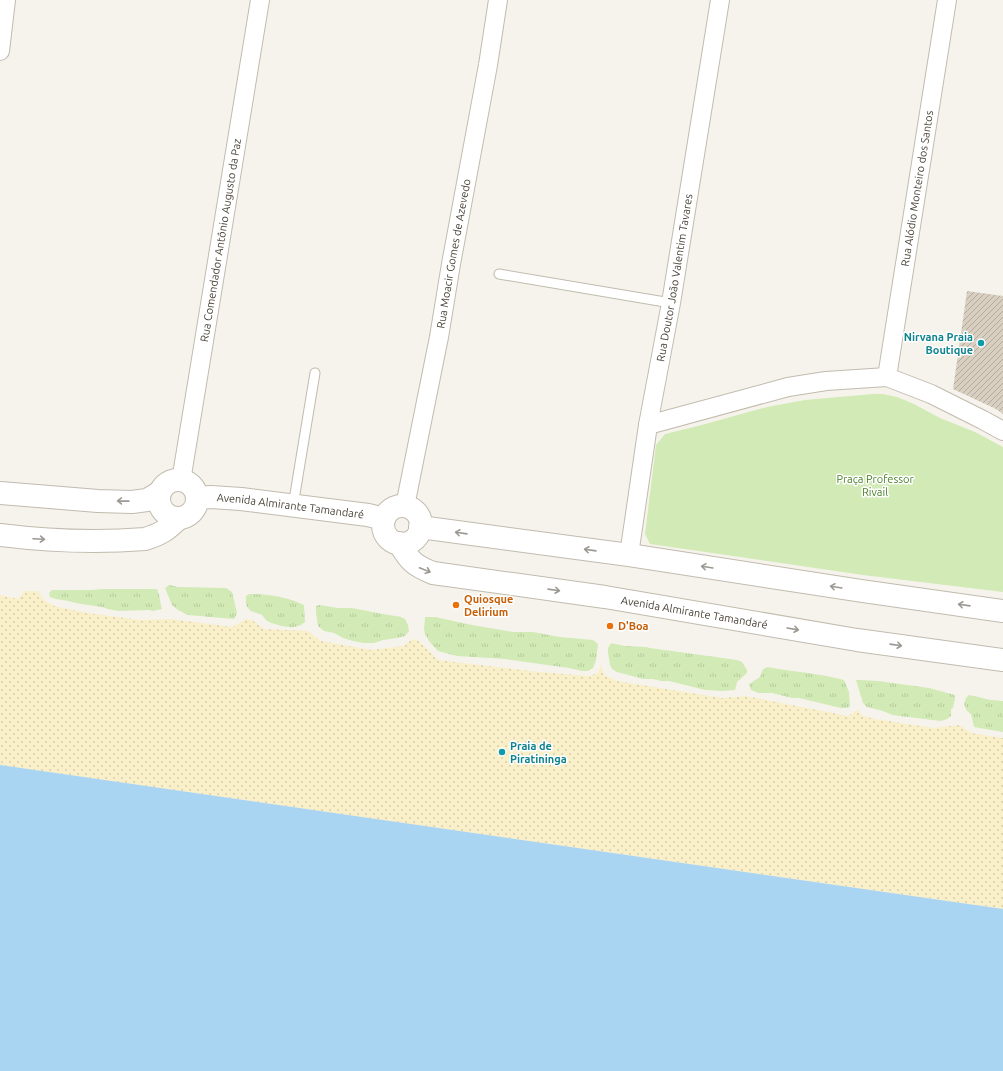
<svg xmlns="http://www.w3.org/2000/svg" width="1003" height="1071" font-family="Ubuntu,sans-serif">
<defs>
<pattern id="grass-tufts" width="24" height="20" patternUnits="userSpaceOnUse"><rect width="24" height="20" fill="#d2eab5"/><path d="M3 7l-1-3M5 7V3M7 7l1-3M15 17l-1-3M17 17v-4M19 17l1-3" fill="none" stroke="#b6ca9c"/></pattern>
<pattern id="sand-dots" width="8" height="8" patternUnits="userSpaceOnUse"><rect width="8" height="8" fill="#f9efc9"/><path d="M2 2h.1M6 6h.1" fill="none" stroke="#d7cead" stroke-width="1.8" stroke-linecap="round"/></pattern>
<pattern id="building-hatch" width="6" height="6" patternUnits="userSpaceOnUse"><rect width="6" height="6" fill="#d8cfc1"/><path d="M-1 1l2-2M0 6l6-6M5 7l2-2" fill="none" stroke="#b1aa9e"/></pattern>
</defs>
<rect width="100%" height="100%" fill="#f6f3ec"/>
<path fill="url(#grass-tufts)" d="M169,585l9,2 48,1 6,4 5,21 -3,6 -46,-4 -10,-5 -6,-5 -7,-17z
M103,589h54c3,7 3,13 5,20l-9,2 -4,-1 -31,1 -10,-2 -6,-2 -21,-3 -13,-3 -12,-2 -6,-2 -1,-4 3,-3h39z
M249,594c19,0 39,3 55,11l1,17c-9,8 -20,5 -30,2 -1,0 -6,-2 -6,-2 -3,-1 -5,-5 -7,-7 -5,-3 -11,-2 -14,-7 -3,-3 -2,-8 -2,-12z
M320,605l18,3h14l31,6 18,3 4,2 3,6 1,6 -4,5 -8,2 -14,2 -9,3h-11l-10,-2 -10,-3 -9,-5 -10,-2 -6,-5 -2,-13v-7z
M425,617h10l37,8 41,7h20l27,5 33,3 5,4 -2,16 -3,8 -5,3h-6l-13,-3 -64,-9 -48,-3 -19,-5 -9,-10 -4,-7 -1,-5z
M611,643l14,3 21,1 4,1 87,12 5,2 5,8v3l-10,9 -2,8 -13,1 -17,-1 -36,-9h-8l-8,-2h-10l-26,-7 -5,-3 -2,-4 -2,-12v-5z
M768,667c25,5 51,6 76,13l5,12 1,15 -4,1h-5l-42,-10h-7l-20,-5h-14l-7,-3 -2,-6 11,-7 3,-8z
M856,680h4l18,1 51,7 26,7v4l-2,9 -2,1v7l-4,3 -6,2 -49,-6 -9,-4 -16,-4 -4,-4z
M969,695l22,5 12,1v31l-29,-5 -3,-13 -4,-3 -3,-7 2,-6z"/>
<path fill="url(#sand-dots)" d="M25,591h13l6,9 10,6 33,7 54,7 29,-1 63,8 13,-8 6,1 12,9 44,2 13,10 50,9 32,-4 10,-7 6,2 19,19 101,12 50,4 9,-3 3,-8 3,10 13,6 105,17 24,-2 102,20 9,-6 6,6 12,3 59,9 25,-3 12,8 32,5v171l-1003,-144v-170l18,4z"/>
<path fill="#d2eab5" d="M873,394h10l14,3 17,7 26,14 35,14 28,15v145l-140,-17 -213,-31 -5,-10 11,-89 9,-11 33,-8 69,-19 38,-7z"/>
<path fill="#a9d4f2" d="M0,765l1003,144v162h-1003z"/>
<path fill="url(#building-hatch)" d="M967,291l36,5v118l-7,-5 -43,-20z"/>
<g fill="none" stroke-linecap="round" stroke-linejoin="round">
<defs>
<path id="service" d="M499,274l172,29
M293,506l22,-133"/>
<g id="minor">
<path d="M0,51l6,-51"/>
<path id="s1" d="M887,377l60,-377"/>
<path d="M648,425l140,-38 38,-6 61,-4 44,17 52,26 20,11"/>
<path id="s2" d="M181,481l79,-481"/>
<path id="s3" d="M405,506l34,-169 12,-73 37,-199 10,-65"/>
<path id="s4" d="M629,555l19,-130 23,-122 49,-303"/>
</g>
<g id="tertiary">
<circle cx="178" cy="499" r="19"/>
<path d="M0,493l98,8 34,1 15,-2 13,-8"/>
<path id="s5" d="M197,498l14,-1 30,2 127,16 16,4"/>
<circle cx="402" cy="525" r="19"/>
<path d="M420,527l209,28 233,36 141,20"/>
<path d="M0,535c48,6 97,8 145,4 16,-5 22,-9 34,-21"/>
<path id="s6" d="M399,543c11,18 14,22 34,30l172,24 252,43 146,20"/>
</g>
</defs>
<use href="#service" stroke="#c2bbae" stroke-width="11"/>
<use href="#minor" stroke="#c2bbae" stroke-width="20"/>
<use href="#tertiary" stroke="#c2bbae" stroke-width="24"/>
<use href="#service" stroke="#fff" stroke-width="9"/>
<use href="#minor" stroke="#fff" stroke-width="18"/>
<use href="#tertiary" stroke="#fff" stroke-width="22"/>
</g>
<defs><path id="oneway-shaft" d="M-6 0H5M1.5-3L5.5 0L1.5 3" fill="none" stroke-width="1.6" stroke-linecap="round" stroke-linejoin="round"/></defs>
<g stroke="#9c9892">
<use href="#oneway-shaft" transform="translate(123 501) rotate(-179)"/>
<use href="#oneway-shaft" transform="translate(461 533) rotate(-172)"/>
<use href="#oneway-shaft" transform="translate(39 539) rotate(3)"/>
<use href="#oneway-shaft" transform="translate(590 550) rotate(-172)"/>
<use href="#oneway-shaft" transform="translate(707 567) rotate(-171)"/>
<use href="#oneway-shaft" transform="translate(425 570) rotate(22)"/>
<use href="#oneway-shaft" transform="translate(836 587) rotate(-171)"/>
<use href="#oneway-shaft" transform="translate(554 590) rotate(8)"/>
<use href="#oneway-shaft" transform="translate(964 605) rotate(-172)"/>
<use href="#oneway-shaft" transform="translate(793 629) rotate(10)"/>
<use href="#oneway-shaft" transform="translate(896 645) rotate(8)"/>
</g>
<g fill="#0f9aa8" stroke="#fff" stroke-width="1.5">
<circle cx="981" cy="343" r="4"/>
<circle cx="502" cy="752" r="4"/>
</g>
<g fill="#e8710a" stroke="#fff" stroke-width="1.5">
<circle cx="456" cy="605" r="4"/>
<circle cx="610" cy="626" r="4"/>
</g>
<g text-anchor="middle" stroke-width="3" stroke-linejoin="round" paint-order="stroke">
<g font-size="11" fill="#4b4439" stroke="#fff">
<text dy="4" stroke="none"><textPath href="#s1" startOffset="191">Rua Alódio Monteiro dos Santos</textPath></text>
<text dy="4" stroke="none"><textPath href="#s2" startOffset="244">Rua Comendador Antônio Augusto da Paz</textPath></text>
<text dy="4" stroke="none"><textPath href="#s3" startOffset="257">Rua Moacir Gomes de Azevedo</textPath></text>
<text dy="4" stroke="none"><textPath href="#s4" startOffset="281">Rua Doutor João Valentim Tavares</textPath></text>
<text dy="4" stroke="none"><textPath href="#s5" startOffset="94">Avenida Almirante Tamandaré</textPath></text>
<text dy="4" stroke="none"><textPath href="#s6" startOffset="311">Avenida Almirante Tamandaré</textPath></text>
</g>
<g font-size="11" font-weight="bold" fill="#0d838f" stroke="#fff" text-anchor="end">
<text x="973" y="341">Nirvana Praia<tspan x="973" dy="13">Boutique</tspan></text>
<text x="510" y="750" text-anchor="start">Praia de<tspan x="510" dy="13">Piratininga</tspan></text>
</g>
<g font-size="11" fill="#4a7f2a" stroke="#fff">
<text x="875" y="483">Praça Professor<tspan x="875" dy="13">Rivail</tspan></text>
</g>
<g font-size="11" font-weight="bold" fill="#c56008" stroke="#fff" text-anchor="start">
<text x="464" y="603">Quiosque<tspan x="464" dy="13">Delirium</tspan></text>
<text x="618" y="630">D'Boa</text>
</g>
</g>
</svg>
